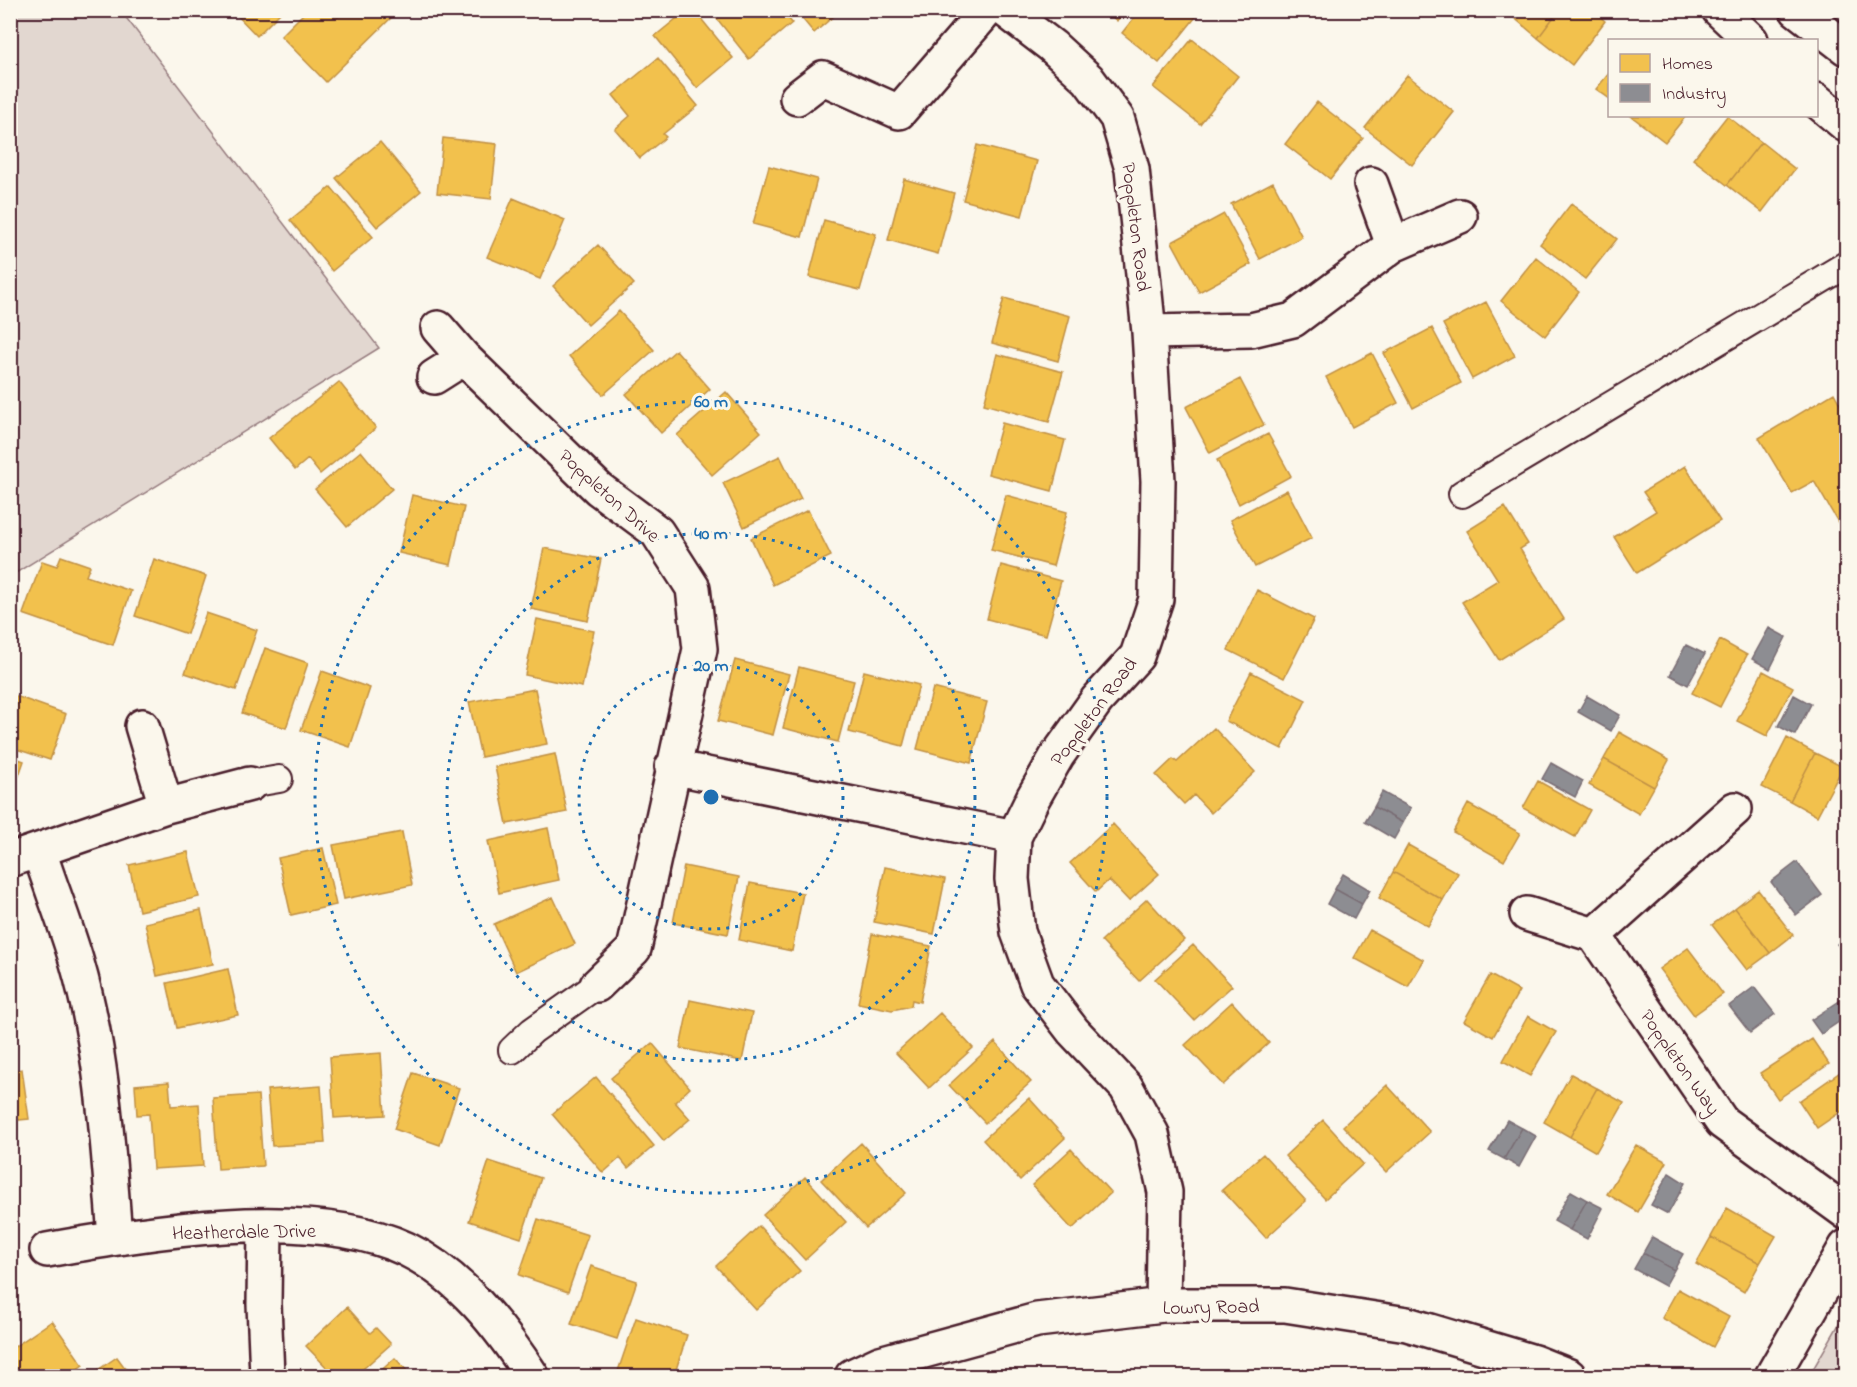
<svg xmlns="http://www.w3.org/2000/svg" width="1857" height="1387" font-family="'Indie Flower',sans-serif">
<rect width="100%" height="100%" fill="#fbf7ec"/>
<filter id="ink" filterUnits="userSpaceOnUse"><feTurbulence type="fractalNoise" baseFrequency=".0167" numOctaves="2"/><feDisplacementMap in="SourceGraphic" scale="12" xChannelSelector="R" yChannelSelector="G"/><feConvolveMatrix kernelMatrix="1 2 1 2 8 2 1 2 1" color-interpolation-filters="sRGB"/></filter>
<g filter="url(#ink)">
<path fill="#e2d7d0" stroke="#967b7e" stroke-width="1.5" d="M11,10l110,1 258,337 -368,228z
M1846,1312v64h-37z"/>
<path fill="#f2c14e" stroke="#c09044" stroke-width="1.5" d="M232,10h51l-26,26z
M307,10h25l6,7 6,-7h55l-73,72 -45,-46z
M687,10h7l39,48 -36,30 -42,-52z
M710,10h72l10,13 -43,36z
M795,10h46l-27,23z
M1104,10h21l-8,11z
M1140,10h56l3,3 -40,50 -37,-30z
M1505,10h54l-21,28z
M1559,10h33l13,11 -33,44 -34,-27z
M1192,39l46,37 -38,48 -47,-37z
M658,58l40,48 -35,28 3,3 -26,21 -25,-29 15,-13 -17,-21z
M1610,72v27l-14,-10z
M1407,75l47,37 -42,53 -47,-37z
M1317,102l46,36 -33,41 -45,-35z
M1631,116h55l-21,26z
M1727,116l34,26 -34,43 -34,-26z
M443,138l54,6 -6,55 -54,-6z
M380,142l41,49 -44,36 -41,-49z
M1761,142l34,27 -33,43 -35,-27z
M977,145l60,16 -15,55 -59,-16z
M769,166l48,13 -15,58 -49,-13z
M904,179l50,14 -16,61 -50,-14z
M1273,182l29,55 -42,22 -29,-55z
M331,187l42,50 -41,34 -42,-51z
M513,198l52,22 -25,59 -53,-22z
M1571,204l46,35 -32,40 -45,-35z
M1224,214l27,50 -52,28 -27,-50z
M824,220l52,14 -16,56 -51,-13z
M598,245l36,39 -46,41 -35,-39z
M1536,257l43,35 -34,44 -44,-35z
M1004,298l66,18 -12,45 -66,-18z
M1486,302l29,54 -43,23 -29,-55z
M619,311l35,39 -51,45 -34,-39z
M1432,328l29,55 -48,25 -29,-55z
M676,350l34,39 -49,44 -35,-39z
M1372,353l26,50 -46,24 -26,-50z
M997,354l66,18 -14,50 -65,-18z
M1240,379l24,46 -54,28 -24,-46z
M339,382l37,46 -56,46 -12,-15 -13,11 -26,-32z
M726,392l35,40 -49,43 -35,-40z
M1834,393l12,22v121l-32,-55 -22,12 -33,-55z
M1002,423l63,17 -13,51 -64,-17z
M1268,434l23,42 -52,28 -22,-44z
M361,451l31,38 -45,38 -32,-38z
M780,456l21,43 -57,28 -21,-44z
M1685,466l35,55 -83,52 -23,-36 42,-26 -13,-19z
M1287,490l25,48 -57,29 -25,-47z
M412,495l52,12 -13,58 -52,-12z
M1006,495l61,17 -14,54 -62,-16z
M1505,507l23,37 -8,5 44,70 -65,41 -37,-58 36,-22 -31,-49z
M808,510l23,46 -58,29 -22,-47z
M544,548l57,11 -13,62 -57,-12z
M61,556l29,10 -4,10 45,15 -18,54 -90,-31 19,-53 15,5z
M154,559l52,17 -19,58 -52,-18z
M1001,565l60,16 -15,54 -59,-16z
M1257,590l57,29 -30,59 -56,-28z
M206,613l51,17 -21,60 -51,-17z
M537,619l57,12 -12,56 -57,-12z
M1720,640l27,15 -27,52 -28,-14z
M265,648l43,15 -22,65 -44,-15z
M735,660l54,14 -16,61 -55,-14z
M799,667l55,14 -16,61 -55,-14z
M322,671l48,17 -20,59 -49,-17z
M864,671l55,14 -16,61 -54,-14z
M1763,671l30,16 -26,49 -30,-15z
M1251,672l55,28 -24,49 -56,-28z
M933,688l54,14 -16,61 -54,-14z
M535,689l12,55 -66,13 -12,-55z
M10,694l56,20 -16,46 -40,-13z
M1214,728l41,44 -44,41 -17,-18 -10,9 -28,-29 17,-16 4,3z
M1619,732l50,28 -15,27 -50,-28z
M1787,738l28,15 -25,48 -28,-14z
M1815,753l28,14 -26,49 -27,-15z
M555,754l12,58 -60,12 -12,-57z
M10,756l14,5 -14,40z
M1604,759l50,28 -15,27 -50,-29z
M1538,781l52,29 -15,27 -52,-29z
M1468,804l52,29 -16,28 -51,-29z
M1113,824l46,50 -30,27 -20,-21 -13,12 -26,-29z
M548,828l11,52 -60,13 -11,-52z
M402,832l10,53 -68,14 -11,-54z
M1408,845l50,28 -15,27 -50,-28z
M323,848l13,57 -45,10 -13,-57z
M188,852l11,45 -60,14 -10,-46z
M684,866l55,11 -11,57 -55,-11z
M885,867l60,12 -11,55 -60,-12z
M1393,872l50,28 -15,26 -49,-28z
M750,883l53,10 -11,58 -53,-11z
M1758,890l35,45 -23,18 -35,-45z
M553,897l22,47 -59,28 -22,-48z
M1147,899l37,41 -45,41 -38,-40z
M1735,908l35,45 -23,17 -35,-45z
M201,910l12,54 -56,12 -12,-53z
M1370,930l54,30 -16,27 -54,-29z
M872,934l59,12 -11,56 -8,-2 -1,6 -19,4 -34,-7z
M1193,945l39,41 -38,34 -39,-41z
M1688,948l35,46 -29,21 -35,-46z
M228,969l10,46 -61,13 -10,-45z
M1490,975l29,16 -26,46 -29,-16z
M690,1000l62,13 -10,48 -62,-13z
M1232,1002l37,41 -46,42 -38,-40z
M940,1013l33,35 -44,40 -33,-35z
M1528,1016l28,16 -26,44 -27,-15z
M1812,1039l17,25 -51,35 -18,-26z
M995,1042l36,40 -46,41 -36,-38z
M652,1043l38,45 -15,14 15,17 -26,22 -53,-63z
M381,1053l4,62 -51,3 -4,-61z
M1846,1068v40l-29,20 -18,-27z
M22,1069l7,50 -19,2v-50z
M413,1073l46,15 -19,57 -46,-16z
M1571,1074l26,14 -27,49 -26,-15z
M596,1077l58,69 -26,22 -8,-10 -17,15 -51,-59z
M169,1082l2,24 28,-2 4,62 -50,3 -4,-55 -12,1 -2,-30z
M1387,1085l43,47 -44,40 -43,-46z
M321,1086l4,57 -53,3 -5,-56z
M1597,1088l27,15 -28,49 -26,-15z
M258,1095l5,71 -45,3 -5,-71z
M1029,1098l36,40 -45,42 -37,-40z
M1323,1120l40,44 -38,35 -40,-43z
M861,1143l45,50 -40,35 -45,-48z
M1636,1145l31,17 -29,50 -31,-18z
M1071,1149l40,44 -39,36 -40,-44z
M1263,1154l43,47 -40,37 -44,-48z
M489,1161l52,17 -20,60 -52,-17z
M805,1177l41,45 -41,38 -42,-45z
M1727,1208l49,28 -16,27 -49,-26z
M538,1219l50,16 -20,57 -49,-17z
M759,1226l41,45 -44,39 -40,-44z
M1711,1237l49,26 -16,29 -48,-28z
M591,1266l46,15 -20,58 -46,-15z
M1678,1289l51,28 -16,30 -51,-29z
M347,1307l23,26 6,-5 15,16 -36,32h-20l-29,-30z
M636,1318l51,17 -13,41 -57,-2z
M52,1321l31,44 -16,11h-52l-5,-7v-19z
M117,1357l14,19h-42z
M395,1358l17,18h-37z"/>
<path fill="#8d8d92" stroke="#796c73" stroke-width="1.5" d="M1769,628l17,9 -16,32 -18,-10z
M1686,645l19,9 -17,31 -18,-10z
M1794,695l17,9 -16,31 -17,-9z
M1587,696l33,19 -9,16 -33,-19z
M1551,763l32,18 -8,16 -33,-18z
M1382,792l29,16 -8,15 -29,-16z
M1374,807l29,16 -9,16 -29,-17z
M1797,862l25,33 -26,20 -25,-33z
M1343,874l27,16 -8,14 -27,-15z
M1335,889l27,15 -8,15 -27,-15z
M1846,936v19l-9,-11z
M1754,987l21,27 -25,19 -21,-27z
M1841,1000l5,8v9l-25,17 -10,-14z
M1846,1116v16l-7,-11z
M1507,1120l15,8 -18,31 -15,-8z
M1522,1128l14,8 -17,31 -15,-8z
M1669,1173l16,10 -17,31 -17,-9z
M1571,1191l16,9 -17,30 -16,-9z
M1587,1200l16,8 -16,31 -17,-9z
M1652,1237l31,17 -9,16 -31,-17z
M1643,1253l31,17 -9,16 -31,-17z"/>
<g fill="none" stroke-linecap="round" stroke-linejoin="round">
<defs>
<path id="lane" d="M1462,494l384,-229
M250,784l29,-5
M512,1050l20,-19 65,-46"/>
<path id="street" d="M1005,10l47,36 36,33 29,39 15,51 17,163 9,149 -2,118 -19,57 -40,44 -40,56 -24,42 -19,39 -2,42 6,53 19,52 36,47 53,56 26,47 13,58 -2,113
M1719,10l32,30
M797,98l26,-20 76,34 88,-102
M1816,100l30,25
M1371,184l22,61
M438,328l26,30 135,131 58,43 36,56 7,61 -66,300 -37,36
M1149,332l102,-2 42,-10 100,-75 67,-29
M434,377l30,-19
M142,726l24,80
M672,767l342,70
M39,851c12,37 27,74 38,112 26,89 31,183 38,275
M10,860l156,-54 84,-22
M1527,914l67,21 128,187 124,90
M1594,935l141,-126
M265,1226l-1,78 3,72
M47,1250c101,-18 263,-46 359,-1 54,26 94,78 126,127
M1772,1376l74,-129"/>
<path id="secondary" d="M852,1376l28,-13 157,-43 126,-15h122l122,19 127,38 35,14"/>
<path id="primary" d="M1797,10l49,38"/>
</defs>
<use href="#lane" stroke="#4a1f2b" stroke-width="30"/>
<use href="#street" stroke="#4a1f2b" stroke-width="38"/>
<use href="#secondary" stroke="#4a1f2b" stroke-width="38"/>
<use href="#primary" stroke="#4a1f2b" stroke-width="38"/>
<use href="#lane" stroke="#fbf7ec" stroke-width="26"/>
<use href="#street" stroke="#fbf7ec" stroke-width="33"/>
<use href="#secondary" stroke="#fbf7ec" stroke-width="33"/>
<use href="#primary" stroke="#fbf7ec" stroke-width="33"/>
</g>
</g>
<g fill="none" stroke="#1f6fb2" stroke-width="3" stroke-dasharray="3 6">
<circle cx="711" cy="797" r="132"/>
<circle cx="711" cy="797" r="264"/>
<circle cx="711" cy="797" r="396"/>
</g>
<g text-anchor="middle" stroke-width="6" stroke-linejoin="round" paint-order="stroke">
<g font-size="20" fill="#4a1f2b" stroke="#fbf7ec">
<text transform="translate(1137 227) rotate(83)" y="7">Poppleton Road</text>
<text transform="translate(610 495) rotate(42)" y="7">Poppleton Drive</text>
<text transform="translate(1093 711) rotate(-53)" y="7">Poppleton Road</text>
<text transform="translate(1681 1062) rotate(55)" y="7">Poppleton Way</text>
<text transform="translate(244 1231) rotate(-1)" y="7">Heatherdale Drive</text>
<text transform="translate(1211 1306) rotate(-1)" y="7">Lowry Road</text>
</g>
</g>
<circle cx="711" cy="797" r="9" fill="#1f6fb2" stroke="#fbf7ec" stroke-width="3"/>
<g font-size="18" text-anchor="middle" font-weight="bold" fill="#1f6fb2" stroke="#fbf7ec" stroke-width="6" stroke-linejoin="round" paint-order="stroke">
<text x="711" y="407">60 m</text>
<text x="711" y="539">40 m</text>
<text x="711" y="671">20 m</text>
</g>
<rect width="1857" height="1387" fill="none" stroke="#fbf7ec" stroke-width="36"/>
<rect x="18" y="18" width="1821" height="1351" fill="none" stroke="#4a1f2b" stroke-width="2" filter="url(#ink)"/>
<rect x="1608" y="39" width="210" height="78" fill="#fbf7ec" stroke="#b4a19f" stroke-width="1.5"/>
<rect x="1620" y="54" width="30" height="18" fill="#f2c14e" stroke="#b4a19f" stroke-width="1.5"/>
<text x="1662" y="69" font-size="18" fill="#4a1f2b">Homes</text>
<rect x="1620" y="84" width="30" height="18" fill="#8d8d92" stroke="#b4a19f" stroke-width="1.5"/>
<text x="1662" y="99" font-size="18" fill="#4a1f2b">Industry</text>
</svg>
